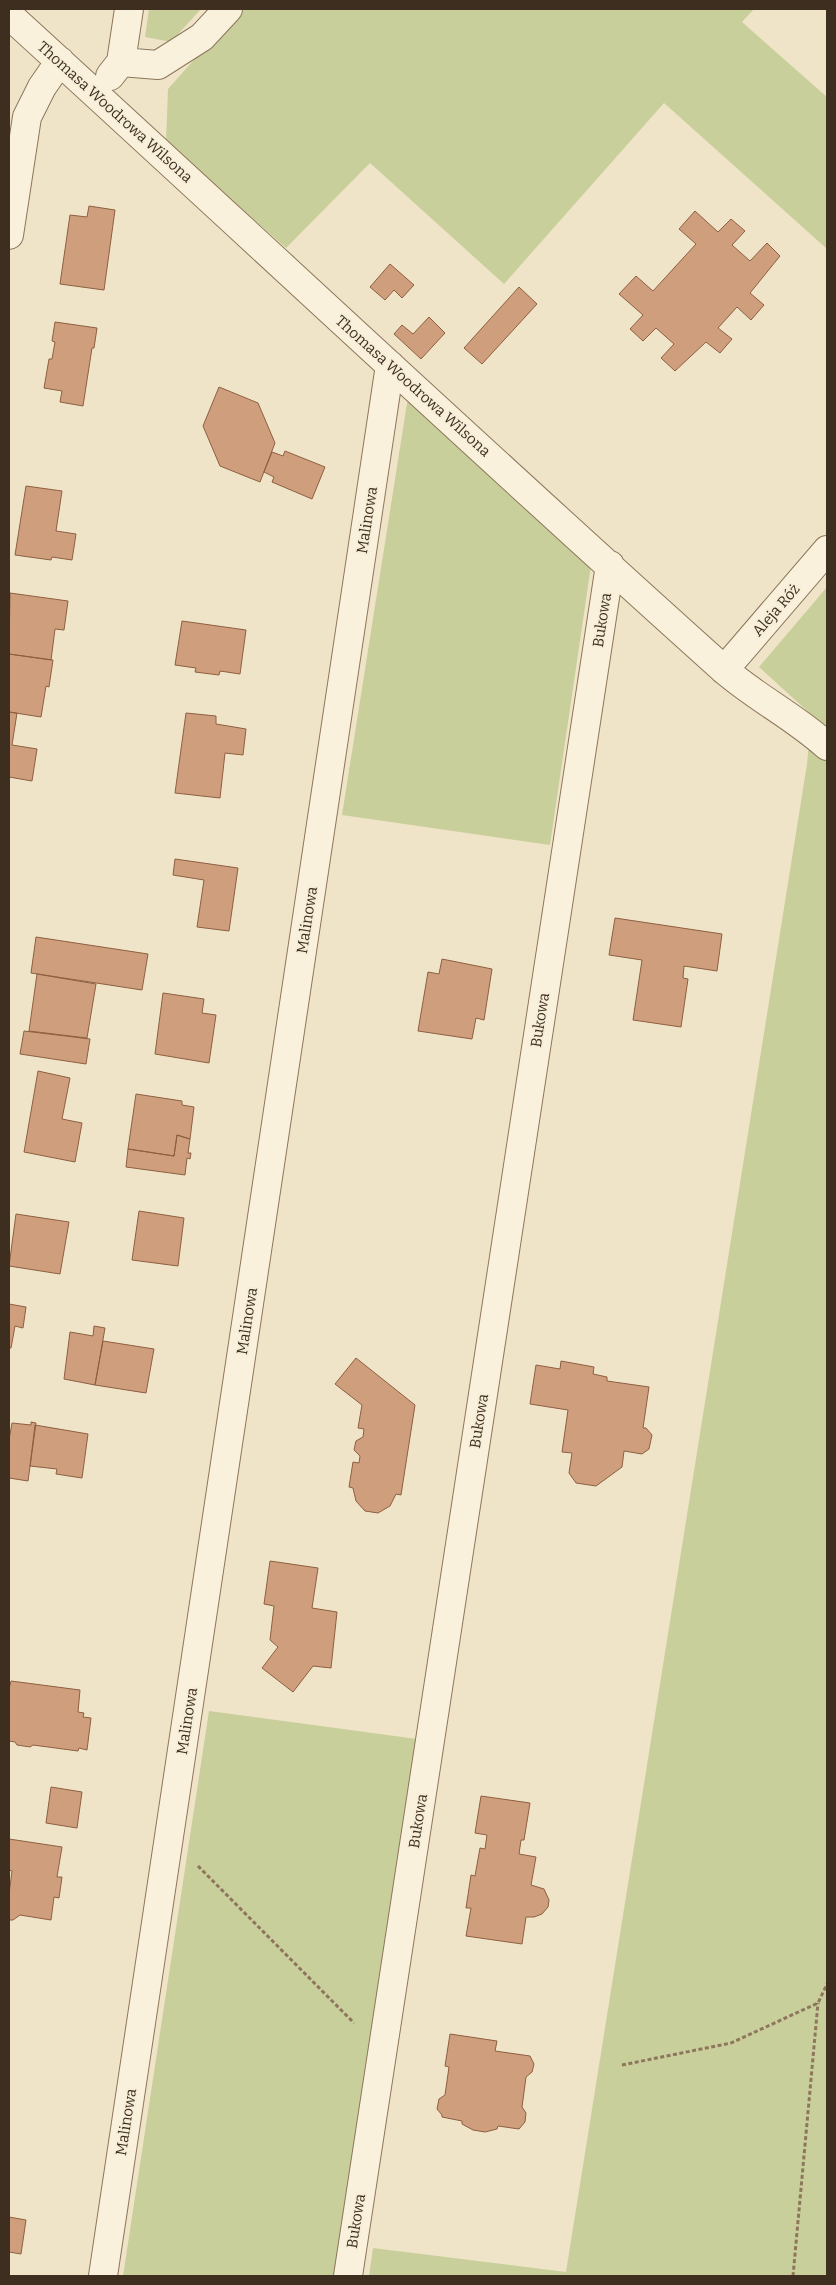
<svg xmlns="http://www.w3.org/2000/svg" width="836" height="2285" font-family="Bitter,serif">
<rect width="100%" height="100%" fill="#f0e4c8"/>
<path fill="#c9cf9b" d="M149,9h52l-30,33 -26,-5z
M239,9h515l-12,13 85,75v152l-163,-146 -160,181 -134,-121 -84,85 -120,-106 2,-53z
M408,397l184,162 -42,286 -208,-30z
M827,587v142l-68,-62z
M809,743l18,18v1515h-458l4,-28 193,24 241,-1508z
M209,1711l208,28 -83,537h-211z"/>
<path fill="#cf9f7d" stroke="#8d5f41" d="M89,206l26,4 -11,80 -44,-6 10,-69 17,2z
M695,211l23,21 13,-13 14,12 -13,14 18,16 17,-18 13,13 -30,37 14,12 -13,15 -14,-13 -19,21 14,11 -12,14 -14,-11 -31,29 -14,-13 13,-14 -18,-16 -13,13 -13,-12 13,-14 -24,-21 17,-18 17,15 43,-47 -17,-15z
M390,264l24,21 -12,13 -8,-8 -9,10 -15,-13z
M519,287l18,17 -55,60 -18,-16z
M429,317l16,16 -24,26 -27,-25 8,-9 11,9z
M55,322l42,6 -3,20h-2l-9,58 -23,-4 2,-11 -18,-3 5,-29h3l3,-17 -3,-1z
M219,387l39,16 17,40 -15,39 -40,-16 -17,-40z
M285,451l40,16 -13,32 -40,-17 2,-5 -10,-5 8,-20 11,4z
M26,486l36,5 -6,40 20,3 -4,26 -20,-3 -1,3 -36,-5z
M10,593l58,8 -4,29 -9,-1 -4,31 -42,-6z
M182,621l64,9 -6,44 -20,-3 -1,4 -24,-3 1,-4 -21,-3z
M9,654l44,6 -4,27 -3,-1 -5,31 -32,-5z
M9,712l8,1 -5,32 25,4 -5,32 -23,-4z
M186,713l30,3v8l30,5 -3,26 -18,-2 -5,45 -45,-5z
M175,859l63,9 -9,63 -32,-4 7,-47 -31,-5z
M615,918l107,16 -5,37 -33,-5 -1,12 5,1 -7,48 -48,-7 9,-60 -33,-5z
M36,937l112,17 -6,36 -111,-17z
M442,959l50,10 -8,51 -8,-2 -4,21 -54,-8 10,-59 11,2z
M37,974l59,10 -9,54 -58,-7z
M163,993l41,6 -2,14 14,2 -7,48 -54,-9z
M24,1031l66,8 -4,25 -66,-10z
M38,1071l32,7 -8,41 20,4 -7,39 -51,-10z
M136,1094l46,7v4l12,2 -4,32 -13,-4 -3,21 -46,-7z
M177,1135l13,4 -2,14h3l-1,6 -3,-1 -2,17 -59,-8 2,-18 46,7z
M139,1211l45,7 -6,48 -46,-6z
M16,1214l53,8 -9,52 -51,-8z
M9,1304l17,3 -3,21 -8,-2 -4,22h-2z
M94,1326l11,2 -10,57 -31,-6 6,-47 23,4z
M103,1341l51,8 -8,44 -51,-8z
M356,1358l59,47 -14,90 -5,-1 -6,12 -12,7 -13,-2 -9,-10 -3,-13 -4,-1 4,-25 6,1 1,-7 -6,-6 2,-9 7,-4 1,-8 -6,-1 4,-23 -27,-21z
M561,1361l33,6 -1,7 14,3v4l42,6 -6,41h3l6,7 -3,14 -7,5 -18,-3 -2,16 -26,19 -20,-3 -7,-10 3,-20 -10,-1 6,-42 -38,-6 6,-39 24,4z
M31,1422l5,1 -8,58 -19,-3v-38l3,-17 19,2z
M35,1425l53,9 -6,44 -26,-4 1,-5 -27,-3z
M270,1561l48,7 -6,40 25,4 -6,56 -18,-2 -20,26 -31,-24 16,-21 -8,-7 4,-34 -10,-2z
M11,1681l69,9 -2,22 6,1 -1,4 8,1 -4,32 -8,-2 -1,3 -45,-6 -3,2 -13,-2 -2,-3 -6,-1v-52z
M51,1787l31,5 -5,36 -31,-5z
M481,1796l49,7 -6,37h-3l-2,14 17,3 -5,28 13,4 5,11 -1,7 -6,7 -8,3h-8l-4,27 -56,-8 5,-28h-5l5,-33 4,1 5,-28 5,1 2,-14 -12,-2z
M9,1839l53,8 -5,30h5l-3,21 -5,-1 -3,23 -31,-5 -7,5h-4v-26l3,-23 -3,-1z
M450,2034l47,7 -2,10 35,5 4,8 -2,8 -6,5 -4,30 4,6 -1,9 -6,7 -21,-3 -1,3 -12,3 -12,-2 -11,-6v-3l-20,-4v-2l-5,-6 2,-10 6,-4 4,-28 -4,-1z
M9,2217l17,3 -5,34 -12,-2z"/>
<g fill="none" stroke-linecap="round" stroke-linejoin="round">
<defs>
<path id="minor" d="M9,15c238,217 472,437 712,652 32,29 73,49 106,79
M121,62l37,3 44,-28 26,-28
M110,76l11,-14 8,-53
M9,235l18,-118 15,-30 18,-26
M724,670l103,-120
M103,2276l287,-1911
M348,2276l262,-1711"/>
</defs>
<use href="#minor" stroke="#8d765c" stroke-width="30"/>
<path stroke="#8d765c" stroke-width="3" stroke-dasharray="4 2.5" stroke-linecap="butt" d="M198,1866l156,157
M622,2065l109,-22 87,-40 9,-19
M793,2276l25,-273"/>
<use href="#minor" stroke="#faf1dc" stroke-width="28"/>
</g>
<g text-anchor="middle" stroke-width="4" stroke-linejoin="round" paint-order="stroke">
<g font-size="15" fill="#3d2e20" stroke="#f7eed8">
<text transform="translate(115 112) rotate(42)" y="5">Thomasa Woodrowa Wilsona</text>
<text transform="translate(413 386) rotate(42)" y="5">Thomasa Woodrowa Wilsona</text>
<text transform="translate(367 520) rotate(-81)" y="5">Malinowa</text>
<text transform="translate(776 610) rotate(-49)" y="5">Aleja Róż</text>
<text transform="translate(602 620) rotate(-81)" y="5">Bukowa</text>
<text transform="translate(307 920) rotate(-81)" y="5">Malinowa</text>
<text transform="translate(540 1020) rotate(-81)" y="5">Bukowa</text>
<text transform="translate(247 1321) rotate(-81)" y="5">Malinowa</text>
<text transform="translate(479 1421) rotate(-81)" y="5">Bukowa</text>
<text transform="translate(187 1721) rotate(-81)" y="5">Malinowa</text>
<text transform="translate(418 1821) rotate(-81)" y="5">Bukowa</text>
<text transform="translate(126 2122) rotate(-81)" y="5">Malinowa</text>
<text transform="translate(356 2221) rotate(-81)" y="5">Bukowa</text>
</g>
</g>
<rect width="836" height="2285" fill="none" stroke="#3d2e20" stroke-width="20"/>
</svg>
